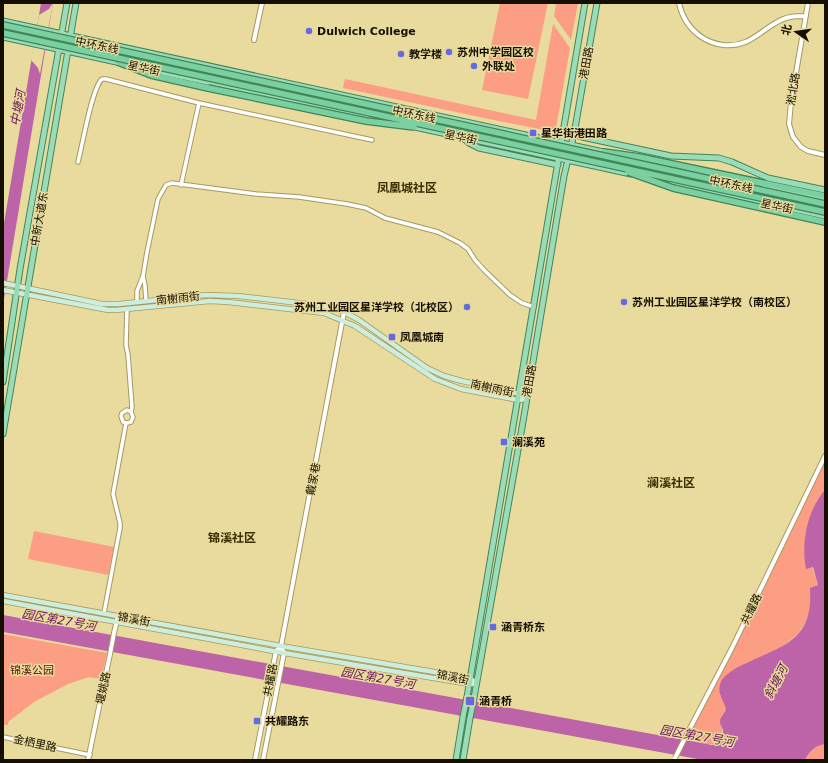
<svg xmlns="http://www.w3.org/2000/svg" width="828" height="763" font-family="'DejaVu Sans','Noto Sans SC',sans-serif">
<rect width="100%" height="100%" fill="#e9da9d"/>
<path fill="#fb9e84" d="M500,3h48l-20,96 -46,-9z
M556,3h22l-7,37 -17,-24z
M553,24l17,24 -14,80 -2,4 -65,-13 -146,-31 2,-9 191,41z
M825,459v31l-14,24 -5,54 6,-1 6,18 -7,3c1,21 -1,30 -13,46l-78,61 6,10v6l-5,6c5,35 -9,28 -35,23z
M34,531l80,16 -6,28 -80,-16z
M3,634l104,19 -6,26 -12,-2 -21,7 -34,18 -26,20v3h-5z
M821,744h4l-1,16h-19c4,-8 9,-12 16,-16z"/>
<path fill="#bd63a8" d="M41,3h12l-50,302v-76z
M825,490v254c-10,1 -16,8 -20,16h-102l-700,-128v-17l709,130c6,-2 12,-7 11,-14 0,-3 -3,-6 -3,-9 0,-5 4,-8 6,-12 -1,-9 -9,-15 -6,-25 1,-6 5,-9 9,-12 7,-6 16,-9 24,-13 38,-17 60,-25 57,-72l8,-3 -5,-18 -7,2c-5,-27 1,-58 19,-79z"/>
<path fill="#e9da9d" d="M53,3l-13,71 -2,-6 -7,-8 8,-45 10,-6z"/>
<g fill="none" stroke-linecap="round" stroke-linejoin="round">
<defs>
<path id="minor" d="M78,162c4,-15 14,-75 24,-83h4l93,24 173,37
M181,185l18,-82
M143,276l2,10 1,15
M137,302v-11l6,-15 4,-24 11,-53 8,-14 6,-2 84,11 43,3 48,7 19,4 19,10 53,14 22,11 8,6 7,11 10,11 25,24 12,8 12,4
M127,309l-1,36 2,10 4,52 -1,5 2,5 -2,5 -4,1 -4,-1 -2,-6 1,-3 5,-3 4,2
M104,613l16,-85v-5l-7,-29 13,-71
M3,737l87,18"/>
<path id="tertiary" d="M679,3c3,14 10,25 21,33 7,5 15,8 23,9 27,3 37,-15 58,-25 8,-4 16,-4 25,-4
M808,3l-17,99 -2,22 4,13 8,10 7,4 17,4
M254,40l8,-37
M114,633l4,-17
M281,646l63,-334
M687,734l45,-86 93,-192
M88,760l22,-106
M255,760l21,-109 5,-5
M263,760l21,-107 -3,-7"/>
<path id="secondary" d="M3,283l99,21h17l86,-9 33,1 87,10 19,6 15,8 68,48 17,8 18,5 58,13 6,5
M3,290l105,20h8l94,-9 18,1 96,11 31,13 80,53 26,10 57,11 8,-1
M3,595l278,51 189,32 6,5
M3,601l281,52 185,31h4"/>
<path id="primary" d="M3,21l605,132
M3,37l118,26
M129,65l258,56
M410,126l221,48
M574,134l8,3 89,19 48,2 13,4 36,16 57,12
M462,137l7,6 10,5 79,17
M688,170l137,29
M651,178l174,38
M3,382l17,-113 47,-266
M3,434l73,-431
M467,697l118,-694
M474,698l50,-282 40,-240 10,-42 23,-131
M456,760l7,-43
M463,760l7,-42"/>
<path id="trunk" d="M118,62l33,13 57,13
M604,152l35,5 186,39
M767,209l58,13"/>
</defs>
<use href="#minor" stroke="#a7995e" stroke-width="5.5"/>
<use href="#tertiary" stroke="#a7995e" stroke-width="6"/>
<use href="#secondary" stroke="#a7995e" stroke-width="6"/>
<use href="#primary" stroke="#418559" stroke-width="7"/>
<use href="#trunk" stroke="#418559" stroke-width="8"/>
<use href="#minor" stroke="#fff" stroke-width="3.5"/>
<use href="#tertiary" stroke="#fff" stroke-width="4"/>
<use href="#secondary" stroke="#cdeedc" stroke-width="4.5"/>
<use href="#primary" stroke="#9bdcb8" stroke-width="5"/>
<use href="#trunk" stroke="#7ad0a0" stroke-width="5.5"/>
<defs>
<path id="tertiary-bridge" d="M110,654l4,-21
M675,758l12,-24"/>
<path id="primary-bridge" d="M463,717l4,-20
M470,718l4,-20"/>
<path id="trunk-bridge" d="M3,25l822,179
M3,33l822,179
M208,88l158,33 48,6
M628,172l45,16 94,21"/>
</defs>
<use href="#tertiary-bridge" stroke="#a7995e" stroke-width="6" stroke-linecap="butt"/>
<use href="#primary-bridge" stroke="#418559" stroke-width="7" stroke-linecap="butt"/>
<use href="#trunk-bridge" stroke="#418559" stroke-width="8" stroke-linecap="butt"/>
<use href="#tertiary-bridge" stroke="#fff" stroke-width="4"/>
<use href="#primary-bridge" stroke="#9bdcb8" stroke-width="5"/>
<use href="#trunk-bridge" stroke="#7ad0a0" stroke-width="5.5"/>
</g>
<g fill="#636be4" stroke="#e9da9d" stroke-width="1.5">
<circle cx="309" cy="31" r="4"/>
<circle cx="449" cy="52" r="4"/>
<circle cx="401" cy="54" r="4"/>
<circle cx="474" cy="66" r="4"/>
<rect x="529" y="129" width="8" height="8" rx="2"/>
<circle cx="624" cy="302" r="4"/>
<circle cx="467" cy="307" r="4"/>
<rect x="388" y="333" width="8" height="8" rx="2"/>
<rect x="500" y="438" width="8" height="8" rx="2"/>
<rect x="489" y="623" width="8" height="8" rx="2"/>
<rect x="465" y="696" width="10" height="10" rx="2"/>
<rect x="253" y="717" width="8" height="8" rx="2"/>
</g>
<g text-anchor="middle" stroke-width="3" stroke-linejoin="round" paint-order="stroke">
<g font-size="11" font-weight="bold" fill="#140f00" stroke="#e9da9d" text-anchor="start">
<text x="317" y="35">Dulwich College</text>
<text x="457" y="56">苏州中学园区校</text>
<text x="409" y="58">教学楼</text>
<text x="482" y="70">外联处</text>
<text x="541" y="137">星华街港田路</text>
<text x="632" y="306">苏州工业园区星洋学校（南校区）</text>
<text x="459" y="311" text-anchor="end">苏州工业园区星洋学校（北校区）</text>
<text x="400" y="341">凤凰城南</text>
<text x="512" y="446">澜溪苑</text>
<text x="501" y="631">涵青桥东</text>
<text x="479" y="705">涵青桥</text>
<text x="265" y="725">共耀路东</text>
</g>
<g font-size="11" fill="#140f00" stroke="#e9da9d">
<text transform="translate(97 45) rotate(12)" y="4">中环东线</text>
<text transform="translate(586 63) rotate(-80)" y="4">港田路</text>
<text transform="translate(144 68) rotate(12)" y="4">星华街</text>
<text transform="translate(793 89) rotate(-81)" y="4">淞北路</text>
<text transform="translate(414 114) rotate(12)" y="4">中环东线</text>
<text transform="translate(461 137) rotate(12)" y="4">星华街</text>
<text transform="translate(731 184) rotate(12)" y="4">中环东线</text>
<text transform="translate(777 206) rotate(12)" y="4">星华街</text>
<text transform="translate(39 219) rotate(-80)" y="4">中新大道东</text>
<text transform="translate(178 298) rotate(-6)" y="4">南榭雨街</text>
<text transform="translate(529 381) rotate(-80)" y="4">港田路</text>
<text transform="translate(492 388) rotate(12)" y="4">南榭雨街</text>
<text transform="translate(313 479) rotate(-79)" y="4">戴家巷</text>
<text transform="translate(751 609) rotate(-64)" y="4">共耀路</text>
<text transform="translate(134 619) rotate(10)" y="4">锦溪街</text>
<text transform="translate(453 677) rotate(12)" y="4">锦溪街</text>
<text transform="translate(270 680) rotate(-79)" y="4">共耀路</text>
<text transform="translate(103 688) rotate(-78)" y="4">堰姚路</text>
<text transform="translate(35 743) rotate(12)" y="4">金栖里路</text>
</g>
<g font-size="11" fill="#561200" stroke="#e9da9d">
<text x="32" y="674">锦溪公园</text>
</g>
<g font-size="12" font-style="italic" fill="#661458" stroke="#e9da9d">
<text transform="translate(18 108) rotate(-80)" y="4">中塘河</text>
<text transform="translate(59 620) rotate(10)" y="4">园区第27号河</text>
<text transform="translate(378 678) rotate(10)" y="4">园区第27号河</text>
<text transform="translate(776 682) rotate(-62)" y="4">斜塘河</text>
<text transform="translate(697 736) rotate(10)" y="4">园区第27号河</text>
</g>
<g font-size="12" font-weight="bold" fill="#392f00" stroke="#e9da9d">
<text x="407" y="192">凤凰城社区</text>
<text x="671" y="487">澜溪社区</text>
<text x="232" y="542">锦溪社区</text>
</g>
</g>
<rect width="828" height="763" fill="none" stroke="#140f00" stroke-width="8"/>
<g transform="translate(796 32) rotate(283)" stroke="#e9da9d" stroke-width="3" paint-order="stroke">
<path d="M0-3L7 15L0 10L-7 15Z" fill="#140f00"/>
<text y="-6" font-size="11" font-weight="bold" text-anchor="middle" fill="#140f00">北</text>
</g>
</svg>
